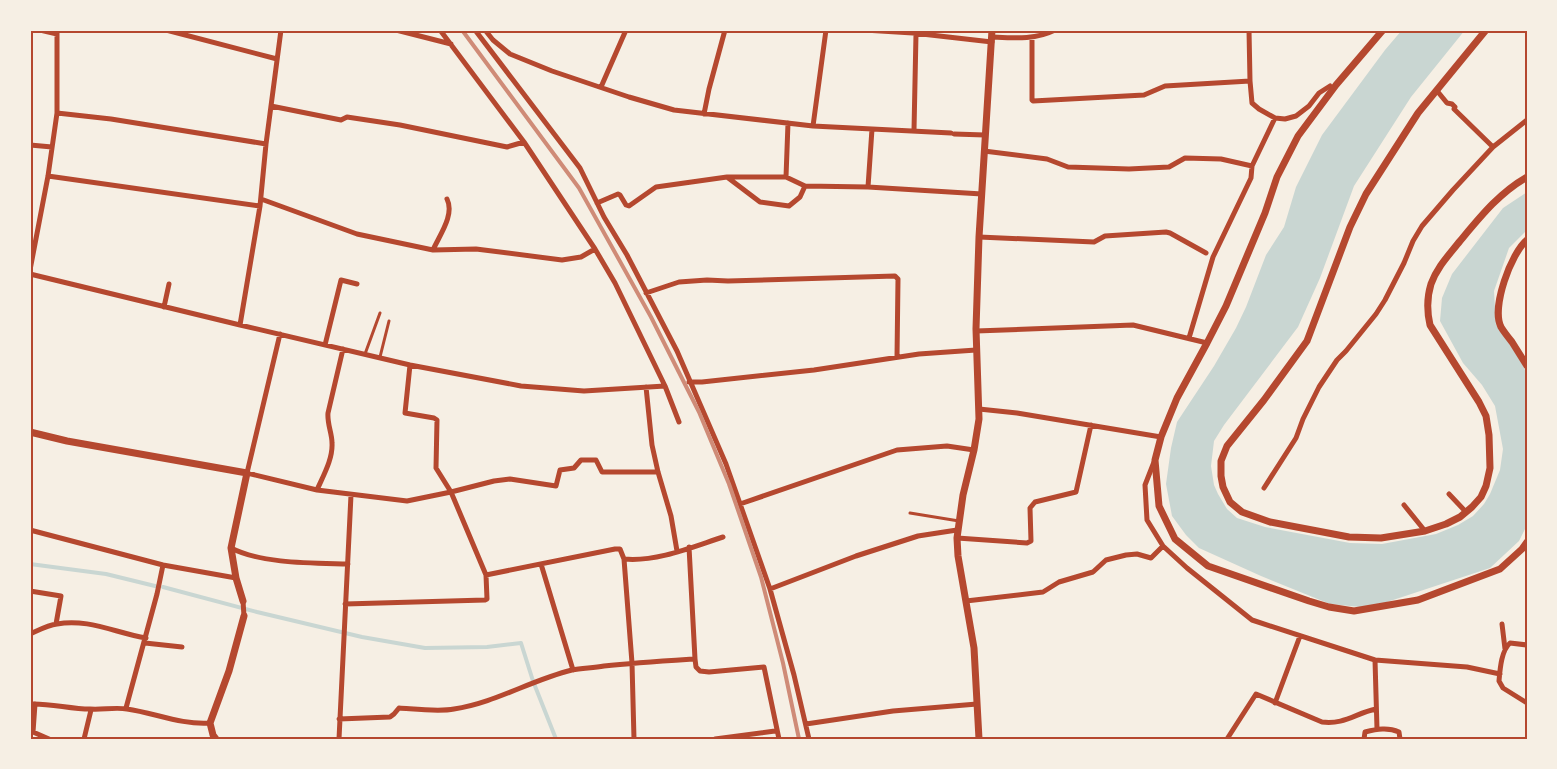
<svg xmlns="http://www.w3.org/2000/svg" width="1557" height="769" font-family="'Sofia Sans Condensed',sans-serif">
<rect width="100%" height="100%" fill="#f6efe4"/>
<path fill="#c9d6d2" d="M1402,30h63l-54,67 -57,89 -34,92 -22,49 -74,98 -10,16 -3,25 3,19 4,9 9,15 10,9 28,9 85,16 32,1 54,-10 22,-9 15,-9 11,-12 6,-10 10,-24 3,-21 -8,-43 -13,-21 -19,-22 -23,-42 2,-23 10,-24 51,-66 24,-16v38l-18,18 -15,43 2,34 21,28 10,21v151l-8,16 -29,27 -106,35 -24,4 -30,-3 -69,-28 -62,-28 -13,-13 -14,-19 -6,-32 5,-36 6,-26 37,-56 22,-38 10,-21 20,-52 18,-28 12,-40 26,-52 63,-85z"/>
<g fill="none" stroke-linecap="round" stroke-linejoin="round">
<path stroke="#c9d6d2" stroke-width="4" d="M30,564l76,10 49,12
M163,587l94,25 105,25 63,11 62,-1 34,-4 12,38 23,58"/>
<path stroke="#b5482f" stroke-width="3" d="M365,354l15,-41
M380,357l9,-36
M910,513l49,8"/>
<path stroke="#b5482f" stroke-width="5" d="M40,30l17,4
M166,30l111,29
M396,30l55,14
M440,30l84,112 71,107 20,34 50,103 14,36
M475,30l105,138 24,49 23,38 50,96 49,113 44,125 24,86 15,64
M485,30l8,10 17,14 42,17 77,26 45,13 139,16 138,7
M864,30l49,3 79,9
M1249,30l1,51 2,22 7,6 16,9 10,1 11,-3 13,-10 10,-13 11,-7
M992,37c22,1 43,3 63,-7
M1032,38v62l1,1 111,-6 21,-9 85,-5
M601,87l25,-57
M1438,92l9,11 5,1 3,3 -1,2 39,38
M271,106l70,14 6,-3 53,8 107,22 17,-5
M57,113l54,6 155,25
M704,114l5,-25 16,-59
M813,126l13,-96
M914,130l2,-96
M954,134l31,1
M30,145l22,2
M984,151l63,8 21,8 61,2 40,-2 16,-9 36,1 31,7
M48,176l212,30
M727,177h59l19,9
M786,177l2,-54
M868,187l4,-58
M261,199l96,35 76,16 43,-1 86,11 19,-3 14,-8
M597,203l21,-9 2,1 6,10 3,1 27,-19 71,-10 33,25 29,4 11,-9 5,-11 63,1 114,7
M979,237l115,5 11,-6 61,-4 4,1 36,20
M433,250c6,-14 22,-35 14,-51
M30,270l18,-94 9,-63v-83
M30,274l210,51 170,40 111,21 63,5 81,-5
M646,293l33,-11 28,-2 21,1 167,-5 3,3 -1,78
M164,307l5,-23
M240,325l20,-119 6,-62 15,-114
M976,331l157,-6 74,18
M280,334l-33,139 70,17 90,11 44,-9 43,-11 16,-2 46,7 4,-16 14,-2 7,-8h15l6,12h56
M1189,338l24,-81 38,-79 1,-12 23,-48
M325,345l16,-65 16,4
M689,382h13l112,-12 105,-16 57,-4
M646,387l6,58 6,27 13,44 6,35
M979,409l38,4 144,24
M1154,462l-9,23 2,35 16,26 24,22 65,52 123,40 92,7 33,7
M1264,488l32,-50 7,-19 16,-32 18,-27 9,-9 30,-37 9,-14 19,-37 9,-22 9,-15 31,-36 40,-43 34,-27
M317,490c6,-14 16,-31 15,-47 0,-10 -5,-19 -4,-30l15,-64
M1449,494l17,18
M740,504l157,-54 50,-4 27,4
M1404,505l21,26
M30,530l133,35 73,13
M957,538l70,5 4,-2 -1,-33 5,-6 41,-10 15,-67
M689,547l6,112
M231,548c31,16 82,15 117,16
M624,559l8,104 2,76
M541,564l32,106
M486,575l129,-26h5l4,10c33,3 68,-12 99,-22
M770,589l86,-33 62,-20 39,-6
M30,591l31,5 -5,28
M243,601l1,15
M966,601l77,-9 16,-10 34,-10 13,-12 20,-5 11,-1 14,4 12,-12
M345,604l140,-4 2,-1 -1,-24 -35,-83 -15,-24 1,-48 -3,-2 -29,-5 5,-48
M1502,624l3,25
M30,634c9,-4 18,-9 27,-10 30,-6 59,9 89,14
M145,643l37,4
M1527,645l-17,-2c-9,8 -10,27 -11,38l4,7 24,15
M1375,660l2,69
M1275,703l25,-67
M30,704c20,-1 40,5 60,5 12,1 25,-2 37,0 28,4 54,16 83,14
M35,704l-2,28 16,7
M126,708l31,-114 6,-29
M339,719l51,-2 4,-3 5,-6c16,1 40,4 55,1 41,-6 77,-29 118,-39 10,-2 21,-2 32,-4 30,-3 61,-5 91,-7l1,8 4,4 9,1 55,-5 15,72
M806,724l87,-13 84,-7
M84,739l7,-29
M339,739l12,-244
M715,739l60,-8
M1227,739l29,-45 66,28c22,3 34,-9 54,-13
M1364,739l1,-7c12,-3 23,-5 34,0l1,7"/>
<path stroke="#b5482f" stroke-width="7" d="M1383,30l-47,55 -38,51 -21,41 -12,36 -39,93 -19,37 -30,55 -16,39 -6,23 4,46 16,33 33,27 101,35 20,6 25,4 64,-11 82,-31 22,-20 5,-7
M1486,30l-68,83 -52,81 -16,33 -43,114 -43,59 -37,46 -6,15v15l2,11 7,15 12,10 28,10 79,15 32,1 44,-7 21,-7 14,-7 12,-10 9,-10 5,-11 4,-18 -1,-33 -3,-19 -7,-14 -49,-77c-3,-13 -3,-28 1,-41 6,-17 18,-29 29,-43 20,-24 39,-48 67,-64
M1527,240c-16,13 -36,68 -26,87 3,5 7,10 11,15 5,8 10,16 15,24
M30,432l37,9 180,32 -16,75 5,30 7,23
M216,739l-3,-4 -3,-12 19,-52 15,-55
M979,739l-5,-91 -16,-92 -1,-18 6,-43 11,-45 5,-31 -3,-90 3,-92 13,-207"/>
<path stroke="#cf8b77" stroke-width="4" d="M462,30l117,158 72,129 48,95 30,72 32,93 22,86 16,76"/>
</g>
<rect width="1557" height="769" fill="none" stroke="#f6efe4" stroke-width="63"/>
<rect x="32" y="32" width="1494" height="706" fill="none" stroke="#b5482f" stroke-width="2"/>
</svg>
